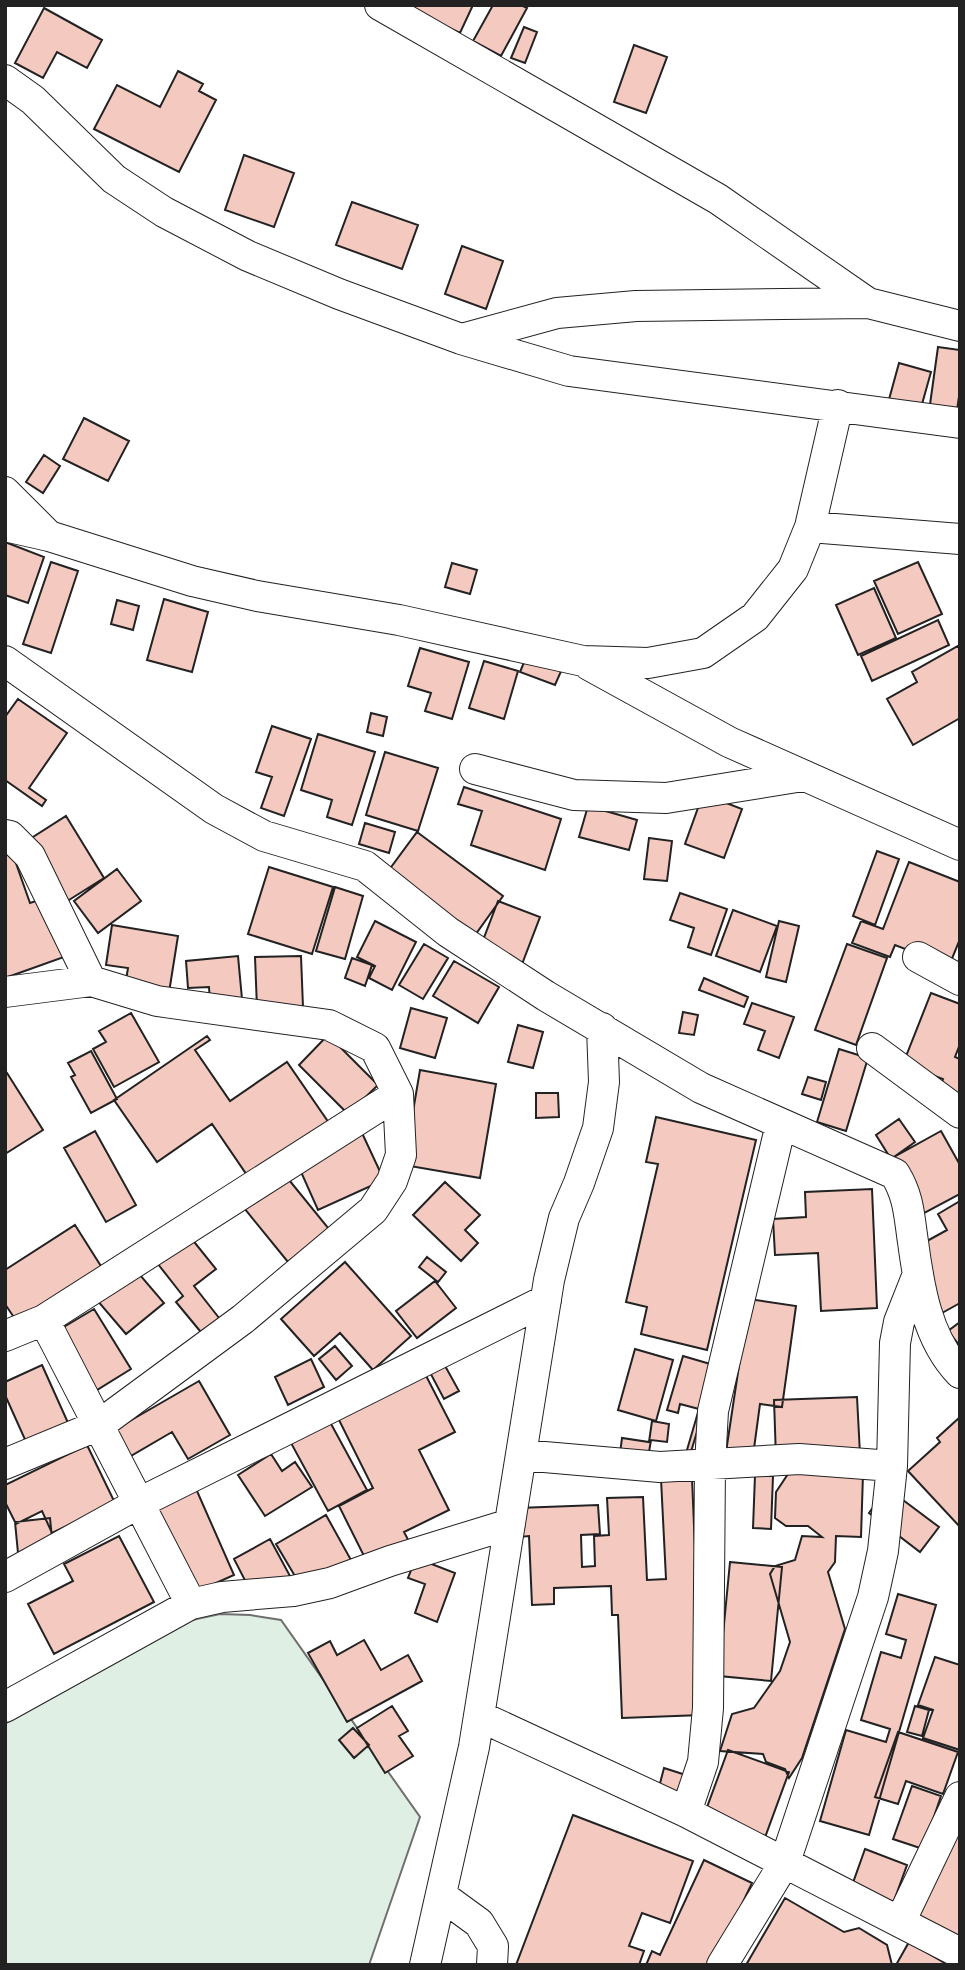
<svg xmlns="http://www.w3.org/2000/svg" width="965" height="1970" font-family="Cabin,sans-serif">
<rect width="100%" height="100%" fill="#fff"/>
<path fill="#e0efe3" stroke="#6f6f6f" stroke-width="2" d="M220,1614l30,1 31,5 139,197 -51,148h-364v-241l168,-100z"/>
<path fill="#f3c9c0" stroke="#222" stroke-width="2" d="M377,5h96l-13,28 -43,-20z
M493,5h28l6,3 -26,48 -28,-15z
M44,8l58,32 -15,28 -30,-16 -14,26 -28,-15z
M524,27l13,5 -12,31 -14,-5z
M634,45l33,12 -21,56 -32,-11z
M178,71l25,13 -4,7 17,9 -37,72 -85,-43 23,-44 43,22z
M244,155l50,18 -20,54 -49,-17z
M352,202l66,23 -16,44 -66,-24z
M462,246l41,15 -17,48 -41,-15z
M938,347l22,3v40l-6,40 -27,-4z
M899,363l32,9 -14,50 -32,-8z
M84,418l45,23 -21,40 -45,-22z
M44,455l16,11 -17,27 -17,-11z
M5,542l39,15 -16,46 -23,-8z
M51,562l27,9 -27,82 -28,-9z
M918,562l24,52 -44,20 -24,-53z
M452,563l25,7 -7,24 -25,-7z
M874,588l22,50 -38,17 -22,-50z
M164,599l44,13 -16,60 -45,-12z
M117,600l22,6 -6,24 -22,-6z
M938,620l11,25 -77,36 -11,-25z
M958,646l2,4v68l-47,27 -26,-46 30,-17 -5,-10z
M420,648l49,14 -17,57 -27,-8 6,-18 -23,-7z
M527,655l35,14 -7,16 -35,-13z
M484,661l34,10 -14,48 -35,-11z
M18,699l49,34 -38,55 17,12 -4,6 -37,-26v-63z
M371,713l16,4 -4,19 -16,-4z
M272,726l39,13 -27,77 -23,-8 11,-31 -16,-5z
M318,734l57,18 -23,73 -25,-8 5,-17 -31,-10z
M385,752l53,16 -20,63 -52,-16z
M464,787l97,32 -16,51 -74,-25 11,-34 -24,-7z
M703,794l39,15 -18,49 -39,-14z
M588,806l49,14 -8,30 -50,-13z
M66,816l38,62 -43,27 -39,-61z
M365,823l30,9 -6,21 -30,-9z
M417,832l86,64 -30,42 -87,-64z
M649,838l23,3 -5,40 -23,-2z
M877,851l22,8 -24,66 -22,-9z
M12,852l18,51 12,-4 22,58 -59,21v-124z
M909,862l51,20v57l-11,27 -54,-21 -5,12 -38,-14 9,-22 22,8z
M269,867l64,20 -21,67 -64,-20z
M117,869l24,32 -43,32 -24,-32z
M335,887l28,9 -18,63 -29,-8z
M680,893l47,16 -16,46 -23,-8 6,-19 -24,-8z
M498,901l42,16 -21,55 -42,-16z
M733,910l44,16 -17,46 -44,-16z
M375,921l41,21 -24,48 -23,-12 6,-12 -18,-9z
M779,921l20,5 -13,56 -20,-5z
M112,925l66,11 -11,69 -44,-7 5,-30 -22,-3z
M424,944l24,14 -25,41 -24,-14z
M847,944l40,14 -31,87 -41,-15z
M238,956l4,43 -32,3 -1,-15 -21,1 -2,-27z
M301,956l2,51 -46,1 -2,-51z
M352,958l20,7 -7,21 -20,-8z
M454,961l45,26 -21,36 -45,-27z
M704,978l44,19 -4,10 -45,-17z
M931,993l29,11v40l-5,13 5,2v35l-20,-7 3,-8 -40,-15z
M752,1003l42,14 -15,41 -21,-8 7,-19 -21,-7z
M411,1008l36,10 -12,40 -35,-10z
M683,1012l15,3 -4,20 -15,-2z
M131,1013l28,49 -45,25 -21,-38 13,-7 -7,-11z
M518,1025l25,7 -10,36 -25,-6z
M328,1035l50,50 -30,29 -49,-49z
M207,1036l3,4 -15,10 35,51 57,-39 42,61 -80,55 -37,-54 -55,38 -43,-62z
M839,1049l29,9 -22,73 -29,-9z
M91,1051l26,48 -26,14 -20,-36 4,-2 -7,-12z
M420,1070l76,14 -16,94 -76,-13z
M7,1073l36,57 -38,24v-80z
M808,1077l18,5 -5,18 -19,-6z
M536,1093h22l1,24 -23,1z
M656,1117l100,23 -49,210 -66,-16 6,-27 -21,-5 32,-138 -12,-2z
M899,1119l16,23 -24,17 -15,-24z
M95,1131l41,74 -30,17 -42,-74z
M941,1131l19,34v29l-45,24 -30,-56z
M362,1133l22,47 -66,30 -21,-47z
M285,1175l44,54 -41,33 -44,-54z
M445,1182l35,33 -15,15 13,13 -17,18 -48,-46z
M872,1189l5,119 -56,3 -3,-58 -43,2 -2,-36 33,-2 -1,-25z
M960,1201v102l-18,10 -35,-61 40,-22 -9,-16z
M75,1225l29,46 -85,54 -14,-21v-34z
M187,1233l29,36 -22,17 29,37 -18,14 -29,-35 7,-6 -29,-37z
M427,1257l19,15 -8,10 -19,-15z
M345,1262l66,74 -38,34 -33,-37 -26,23 -33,-37z
M134,1268l30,35 -38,31 -30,-35z
M435,1281l21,27 -39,30 -21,-27z
M749,1299l47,7 -14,101 -22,-3 -7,52 -27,-4z
M94,1309l37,60 -47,29 -37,-61z
M960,1322v24l-12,-15z
M335,1346l17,20 -16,14 -17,-21z
M635,1349l38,11 -17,61 -38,-11z
M439,1355l20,36 -15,8 -19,-36z
M683,1356l34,10 -31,102 -4,-1 17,-58 -19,-5 -2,9 -11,-3z
M311,1359l13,28 -36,18 -13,-28z
M42,1365l27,60 -42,19 -22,-49v-13z
M421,1366l34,66 -36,18 30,60 -45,22 9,17 -42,21 -32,-64 34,-18 -39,-78z
M199,1381l31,54 -42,24 -16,-27 -55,32 -15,-27z
M857,1397l3,57 -84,4 -2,-58z
M960,1417v110l-52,-56 32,-29 -3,-4z
M652,1421l17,3 -2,18 -16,-2 -4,24 -28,-3 3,-23 27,4z
M330,1422l37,68 -39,21 -37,-68z
M87,1445l28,58 -63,30 -10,-22 -26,13 -11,-22v-17z
M271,1454l11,17 13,-9 17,25 -47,29 -27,-41z
M803,1472l60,2 -2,63 -25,-1 -1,26 -7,10 17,57 -43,129 -13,20 -4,-9 -19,-7 -3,-8 -43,-3 12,-37 22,-6 26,-37 10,-29 -20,-68 5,-8 20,-6 7,-24 20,1 -14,-11h-22l-11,-8 1,-26 12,-18z
M755,1475l18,1 -2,53 -18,-1z
M692,1478l10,237 -80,3 -4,-103h-6l-1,-29 -57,2v16l-22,1 -3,-69 -10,1 -1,-29 80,-3 2,29 -19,1 1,32 13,-1 -1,-30 15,-1 -2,-37 36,-1 4,83 19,-1 -5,-100z
M193,1482l41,93 -47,21 -41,-93z
M887,1488l52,39 -19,25 -51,-39z
M326,1515l25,45 -49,28 -26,-44z
M50,1518l3,31 -35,4 -3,-31z
M119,1536l35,66 -100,52 -26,-50 45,-23 -9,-17z
M270,1539l20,37 -37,20 -19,-37z
M416,1558l39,15 -18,49 -22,-9 10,-29 -17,-6z
M730,1562l52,5 -11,114 -52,-5z
M898,1594l38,11 -67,230 -49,-14 26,-91 40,12 4,-13 -29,-9 20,-68 20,6 5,-18 -20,-6z
M364,1640l17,30 27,-15 14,26 -75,41 -39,-69 22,-12 7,14z
M935,1657l25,8v85l-37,-12 10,-28 -15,-5z
M392,1706l16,25 -9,5 14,20 -28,17 -28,-45z
M915,1706l14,4 -7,26 -15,-4z
M353,1728l16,17 -15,13 -15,-18z
M898,1732l60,20 -15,42 -37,-13 -8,23 -23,-7z
M728,1750l61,22 -29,79 -61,-22z
M664,1768l28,9 -7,22 -27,-8z
M912,1786l29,10 -18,53 -30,-10z
M573,1815l120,46 -23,62 -28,-10 -13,33 15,5 -5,14h-123z
M960,1819v123l-47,-24z
M865,1849l42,16 -16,44 -42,-15z
M704,1860l48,23 -39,82h-67l6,-14 8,4z
M785,1898l59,34 15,-4 28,17 5,20h-146z
M909,1942l39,23h-52z"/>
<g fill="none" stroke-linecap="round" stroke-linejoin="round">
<defs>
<path id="street" d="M380,5l338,194 150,104
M5,80l28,20 81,79 50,33 84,44 91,38 122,45 108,32 391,52
M462,339l95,-26 79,-7 232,-3 92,23
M5,492l44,44
M5,526l44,10 143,45 65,15 142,24 184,41 65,2 55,-10 52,-36 38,-48 17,-42 28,-122
M810,527l150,12
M5,661l209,148 50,27 101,30 83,66 98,64 155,92 194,86c14,23 14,41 18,68 6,45 14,97 47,131
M589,665l140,77 231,103
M475,769l99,26 92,3 137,-22
M5,835l5,1 20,20 61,125
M918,957l42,23
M5,992l86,-11 66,20 172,24 46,23 23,46 3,61 -9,26 -19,29 -130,109 -144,106 -94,39
M872,1048l88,65
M44,1320l147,284
M5,1336l39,-16 354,-226
M521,1455l139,12 139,-8 93,7 3,-123 4,-21 19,-48
M5,1577l134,-74 407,-203
M5,1707l186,-103 31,-7 71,-6 37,-8 60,-22 120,-37
M479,1716l207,96 274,141
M686,1812l17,-50 5,-54 2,-243 3,-54 68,-287
M442,1896l37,27 14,23 -1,19
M900,1922l60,-125
M425,1965l49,-218 75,-467 15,-62 15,-35 19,-55 6,-46 -2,-54
M722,1965l63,-103 88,-265 10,-46 9,-85"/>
</defs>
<use href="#street" stroke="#222" stroke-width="32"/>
<use href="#street" stroke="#fff" stroke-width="30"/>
</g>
<rect width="965" height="1970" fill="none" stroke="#222222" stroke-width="14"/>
</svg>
